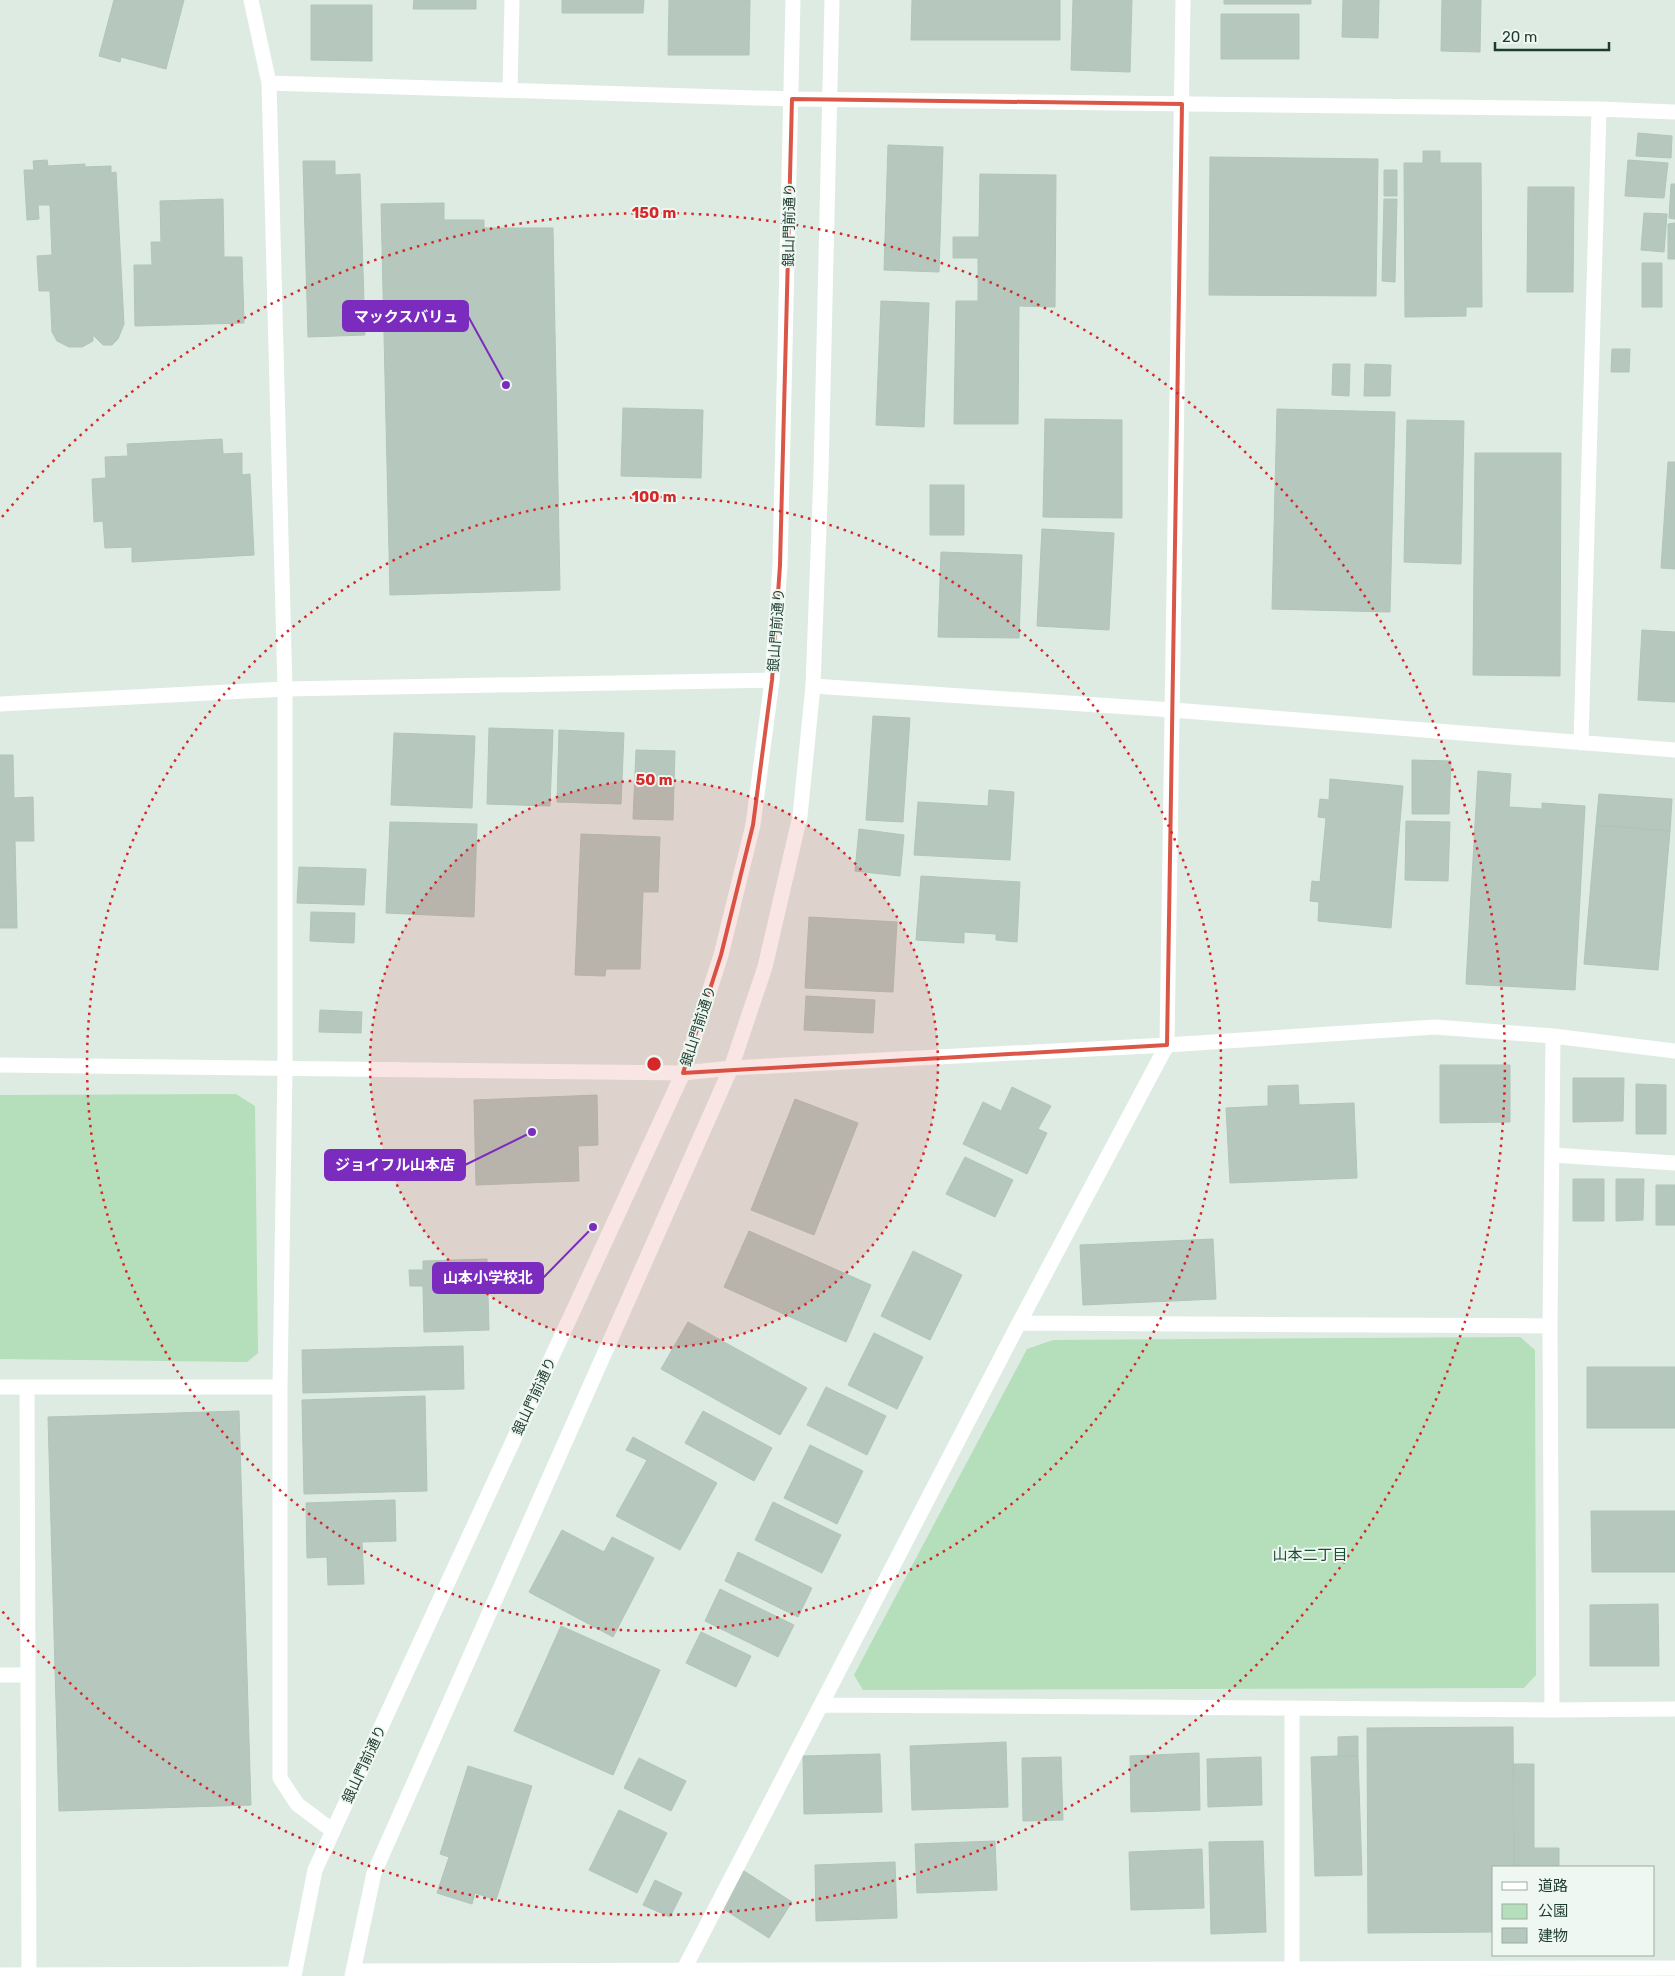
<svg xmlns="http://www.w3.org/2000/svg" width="1675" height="1976" font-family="Rubik,'Noto Sans JP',sans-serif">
<rect width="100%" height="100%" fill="#deebe3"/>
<path fill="#b5deba" d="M236,1094l19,12 3,247 -11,9 -247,-3v-264z
M1520,1337l15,13 1,325 -12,13 -661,2 -9,-15 173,-326 26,-9z"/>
<path fill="#b6c8be" stroke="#b0c5b9" d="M114,0h70l-18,69 -45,-12 -1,5 -21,-6z
M414,0h62v9h-63z
M562,0h82l-1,13h-81z
M669,0h81l-1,55h-81z
M912,0h148v40h-149z
M1073,0h59l-2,72 -59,-2z
M1224,0h87v4h-87z
M1343,0h36l-1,38 -36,-1z
M1442,0h39l-1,52 -39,-1z
M311,5h61v56l-61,-1z
M1221,14h78v45h-78z
M1638,133l34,3 -1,22 -35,-2z
M888,145l55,2 -4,125 -55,-2z
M1423,151h17v12h41l1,144h-16v9l-61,1 -1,-154h19z
M1210,157l168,2 -2,137 -167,-1z
M47,160l1,6 37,-2v3l26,-1v7l5,-1 8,152 -6,15 -6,6h-9l-10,-10v6l-11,6h-13l-12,-6 -5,-9 -2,-41h-11l-2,-35 15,-1 -2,-50h-12l1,14 -12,1 -3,-50h10l-1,-9z
M1628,160l40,3 -4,35 -39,-2z
M303,161h32v14l25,-1 5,161 -57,2z
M1384,170h13v26h-13z
M980,174l76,1 -1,132 -36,-1 -1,118h-64l2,-123h22v-43h-25v-21h26z
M1671,184h4v35l-6,-1z
M1528,187h46l-1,105h-46z
M223,199l1,58h18l2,66 -109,3 -1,-61h18l-1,-23h10l-1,-41z
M1384,199h13l-2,83 -13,-1z
M444,203v17h40v8h69l7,362 -170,5 -9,-391z
M1644,213l23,1 -3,38 -23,-2z
M1675,223v36h-7v-35z
M1642,263h20v44h-20z
M881,301l48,2 -5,124 -48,-2z
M1612,349h18l-1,23h-18z
M1333,364h17l-1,32 -17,-1z
M1365,364l26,1 -1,31h-26z
M623,408l80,2 -2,68 -80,-2z
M1277,409l118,3 -5,200 -118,-3z
M1045,419l77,1v98l-79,-1z
M1407,420l57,1 -3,143 -57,-2z
M222,439l1,15 19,-1v22l8,-1 4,81 -122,7v-15l-27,1 -2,-27 -9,1 -2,-43 14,-1 -1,-21 23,-1 -1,-12z
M1475,453h86l-1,223 -87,-1z
M1668,462h7v107l-14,-1z
M930,485h34v50h-34z
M1042,529l72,4 -5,97 -72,-4z
M941,552l81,3 -3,83 -81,-1z
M1642,630l33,2v70l-37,-2z
M873,716l37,2 -7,104 -37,-2z
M489,728l64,2 -3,76 -63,-2z
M559,730l65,3 -3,71 -64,-2z
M394,733l81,3 -3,72 -81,-3z
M636,750l39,1 -2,69 -40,-1z
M0,755h13l1,43 19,-1 1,44h-19l2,87h-17z
M1412,760l39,1 -2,53h-37z
M1478,771l33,3 -2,33 33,2v-6l43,3 -10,184 -109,-6z
M1330,779l73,7 -12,142 -73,-7 1,-19 -9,-1 2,-20 8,1 6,-64 -8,-1 2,-18 9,1z
M989,790l25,2 -4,68 -96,-5 4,-53 70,4z
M1599,794l73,5 -2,32 -74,-6z
M1406,821l44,1 -2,59 -43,-1z
M390,822l87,2 -3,93 -88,-4z
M1596,825l74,6 -12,139 -74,-6z
M859,829l45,6 -4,41 -45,-5z
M581,834l79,3 -2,55h-15l-3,77h-34l-1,7 -30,-1z
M299,867l67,2 -2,36 -67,-2z
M921,876l99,6 -3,60 -21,-2v-6l-32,-2v11l-48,-3z
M311,912l44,1 -1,30 -44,-2z
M809,917l88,5 -4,70 -88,-4z
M806,996l69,4 -2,33 -69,-3z
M320,1010l42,2 -1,21 -42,-1z
M1440,1065h70v57l-70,1z
M1573,1078h51l-1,43 -50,1z
M1636,1084l30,1v49h-30z
M1298,1085l1,20 55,-2 3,75 -127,5 -4,-75 42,-2v-20z
M1012,1087l39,19 -13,23 9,4 -20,41 -64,-30 20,-42 18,9z
M597,1095l1,50 -20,1 1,35 -103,4 -2,-85z
M795,1099l63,24 -44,112 -63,-25z
M965,1157l48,23 -18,37 -49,-23z
M1573,1179h31v42h-31z
M1616,1179h28l-1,41 -27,1z
M1656,1185h19v40h-19z
M749,1231l122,54 -25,57 -122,-55z
M1213,1239l3,60 -133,6 -3,-60z
M913,1251l49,24 -32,65 -49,-24z
M487,1259l2,71 -65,2 -1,-46h-13l-1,-16h14v-9z
M688,1322l119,66 -27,47 -119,-66z
M874,1333l49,24 -26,52 -49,-24z
M463,1346l1,43 -161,4 -1,-43z
M1587,1367h88v61h-88z
M826,1387l60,29 -19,39 -60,-30z
M425,1396l2,95 -123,3 -2,-94z
M239,1411l12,394 -192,6 -11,-394z
M703,1411l69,37 -18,33 -69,-38z
M633,1437l84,46 -37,67 -64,-34 31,-56 -21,-10z
M810,1445l53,26 -26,53 -53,-26z
M395,1500l1,41 -34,1 2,42 -36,1 -1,-28 -20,1 -1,-55z
M773,1502l68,33 -19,38 -67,-33z
M1591,1511h84v61h-83z
M562,1530l42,22 8,-15 42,21 -41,79 -84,-45z
M738,1552l74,36 -14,29 -73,-36z
M720,1589l74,36 -16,32 -73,-36z
M1658,1604l1,62h-69v-61z
M561,1626l99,44 -47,105 -99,-44z
M701,1632l50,24 -15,31 -50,-24z
M1513,1727l1,140h-20v65l-126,1 -1,-205z
M1358,1736v20h-20v-19z
M1006,1742l2,65 -96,3 -2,-64z
M1199,1753l1,57 -69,2 -1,-56z
M880,1754l2,58 -78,2 -1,-58z
M1338,1756h20l4,119 -47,1 -4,-119z
M1061,1757l2,63 -40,1 -1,-63z
M1261,1757l1,48 -54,2 -1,-48z
M639,1758l47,23 -15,30 -47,-23z
M1513,1764h21v84h25v19h-45z
M468,1766l64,20 -36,114 -21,-7 -3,11 -35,-11 12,-36 -9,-3z
M619,1810l48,23 -30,60 -48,-23z
M995,1841l2,49 -80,3 -2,-49z
M1263,1841l3,91 -55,2 -2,-92z
M1202,1849l2,59 -73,2 -2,-58z
M895,1862l2,56 -81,3 -1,-56z
M741,1869l51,33 -23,36 -52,-33z
M655,1880l27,13 -12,24 -27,-12z"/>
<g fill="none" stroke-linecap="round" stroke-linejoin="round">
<path stroke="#fff" stroke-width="15" d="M251,0l18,83 16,606v379l-5,319v391l17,26 36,27
M269,83l523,16 807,10 76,3
M510,89l2,-89
M813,686l360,24 502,40
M0,704l285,-15 487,-9
M1581,743l18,-634
M0,1065l683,8 48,-5 436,-23 268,-18 118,9 122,15
M1552,1155l123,8
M1019,1323l531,3
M0,1387h280
M27,1387l2,589
M0,1675h28
M821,1705l731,5 123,-1
M1552,1710l-2,-384 3,-290
M1292,1970v-262
M353,1971l1322,-3
M0,1975l294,-1
M683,1976v-5l336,-648 148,-278 16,-1045"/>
<path stroke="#fff" stroke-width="15" d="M294,1976l21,-106 368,-797 38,-118 32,-130 19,-145 8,-115 13,-565
M352,1976l22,-103 357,-805 34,-101 35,-151 13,-130 8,-213 11,-473"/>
</g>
<path fill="none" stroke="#da5747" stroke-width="4" stroke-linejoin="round" d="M792,99l390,5 -15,941 -484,28 38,-118 32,-130 19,-145 8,-115z"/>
<circle cx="654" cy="1064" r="284" fill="#d62828" fill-opacity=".12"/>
<g fill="none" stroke="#d62828" stroke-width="2.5" stroke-dasharray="2.5 5">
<circle cx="654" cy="1064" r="284"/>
<circle cx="654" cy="1064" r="567"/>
<path d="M2 517A851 851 0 1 1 2 1611"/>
</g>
<g text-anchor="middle" stroke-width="4" stroke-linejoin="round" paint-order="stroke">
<g font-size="14" fill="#1e3b2f" stroke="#eef7f1">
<text transform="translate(789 225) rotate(-89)" y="5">銀山門前通り</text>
<text transform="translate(776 630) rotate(-86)" y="5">銀山門前通り</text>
<text transform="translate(698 1026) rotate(-72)" y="5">銀山門前通り</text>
<text transform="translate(534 1396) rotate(-65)" y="5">銀山門前通り</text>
<text transform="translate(364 1764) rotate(-65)" y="5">銀山門前通り</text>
</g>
<g font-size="15" fill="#194e39" stroke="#eef7f1">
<text x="1310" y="1560">山本二丁目</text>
</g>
</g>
<circle cx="654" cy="1064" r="8" fill="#d62828" stroke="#eef7f1" stroke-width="2.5"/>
<g font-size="15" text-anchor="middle" font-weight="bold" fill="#d62828" stroke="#eef7f1" stroke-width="4" stroke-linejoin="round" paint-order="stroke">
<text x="654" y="218">150 m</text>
<text x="654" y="502">100 m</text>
<text x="654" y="785">50 m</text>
</g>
<path fill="none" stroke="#7b2cbf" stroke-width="2" d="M506 385L468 316M532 1132L465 1165M593 1227L543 1278"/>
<g fill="#7b2cbf" stroke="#eef7f1" stroke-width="2">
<circle cx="506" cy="385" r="5"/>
<circle cx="532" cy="1132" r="5"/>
<circle cx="593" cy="1227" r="5"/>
</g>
<g fill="#7b2cbf" stroke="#7b2cbf" stroke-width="2">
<rect x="343" y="301" width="125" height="30" rx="5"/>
<rect x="325" y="1150" width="140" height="30" rx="5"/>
<rect x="433" y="1263" width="110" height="30" rx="5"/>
</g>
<g font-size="15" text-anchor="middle" font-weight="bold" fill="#fff">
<text x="406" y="322">マックスバリュ</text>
<text x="395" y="1170">ジョイフル山本店</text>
<text x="488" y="1283">山本小学校北</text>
</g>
<rect x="1492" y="1866" width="162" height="90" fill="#eef7f1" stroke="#9baca3"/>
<rect x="1502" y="1882" width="25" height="8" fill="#ffffff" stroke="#9baca3"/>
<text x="1538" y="1891" font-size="15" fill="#1e3b2f">道路</text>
<rect x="1502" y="1904" width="25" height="15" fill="#b5deba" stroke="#9baca3"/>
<text x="1538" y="1916" font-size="15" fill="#1e3b2f">公園</text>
<rect x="1502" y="1928" width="25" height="15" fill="#b6c8be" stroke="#9baca3"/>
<text x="1538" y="1941" font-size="15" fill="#1e3b2f">建物</text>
<path d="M1495 42v8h114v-8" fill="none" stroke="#1e3b2f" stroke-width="2.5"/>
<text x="1502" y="42" font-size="15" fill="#1e3b2f" stroke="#eef7f1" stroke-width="4" paint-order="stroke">20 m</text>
</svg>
